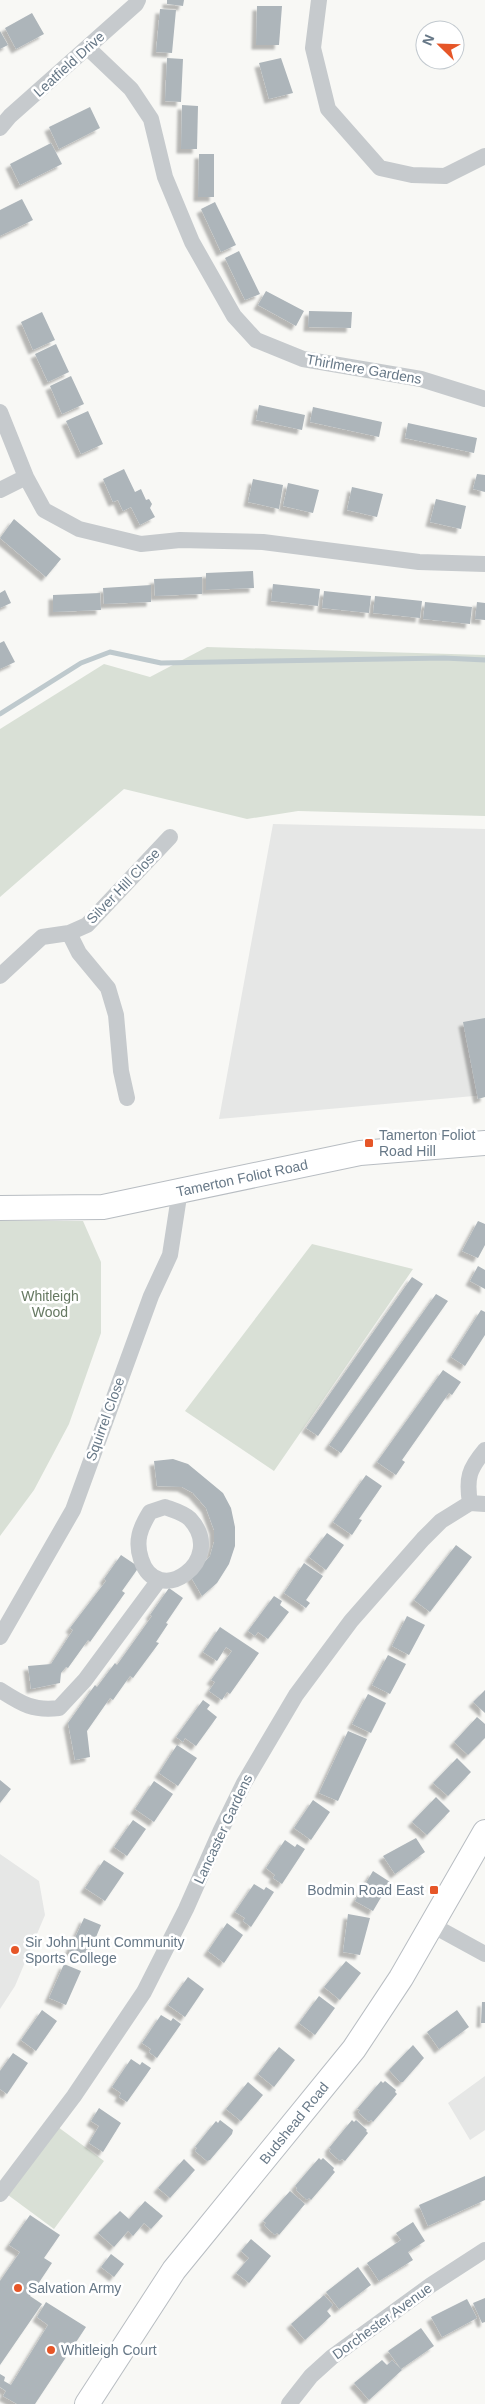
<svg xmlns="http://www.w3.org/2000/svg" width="485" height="2404" font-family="Helvetica,sans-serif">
<defs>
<filter id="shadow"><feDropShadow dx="-4.5" dy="4.5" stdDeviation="1" flood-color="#0004"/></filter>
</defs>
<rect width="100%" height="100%" fill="#f8f8f5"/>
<path fill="#e6e7e6" d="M273,824l212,5v266l-266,24z
M0,1854l39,27 6,34 -30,71 -15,23z
M485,2076v54l-15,10 -22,-37z"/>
<path fill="#d9e0d6" d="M207,647l278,8v161l-187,-5 -51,8 -123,-30 -124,108v-168l104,-65 46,13z
M0,1221h83l18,41v71l-32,91 -35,66 -34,46z
M312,1244l101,25 -139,202 -89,-60z
M58,2127l46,34 -50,68 -46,-34z"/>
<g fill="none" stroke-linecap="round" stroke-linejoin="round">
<path stroke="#bec9cd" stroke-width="5" d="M0,714l81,-51 29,-11 51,11 283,-5 41,2"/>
</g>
<path fill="#adb5ba" filter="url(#shadow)" d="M167,0h17l-1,6 -16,-2z
M257,6h25l-3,39h-23z
M160,9l16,1 -4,43 -16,-1z
M32,13l12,21 -28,15 -11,-21z
M0,31l8,14 -8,4z
M167,58l16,1 -2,43 -16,-1z
M281,58l12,35 -24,6 -10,-36z
M182,105l16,1 -1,43h-16z
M90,107l10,21 -41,21 -10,-22z
M51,143l11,21 -42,21 -10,-21z
M199,154h15v43h-16z
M22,199l11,21 -33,16v-26z
M215,202l21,43 -15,7 -20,-43z
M239,251l21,43 -15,6 -20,-42z
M266,291l38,20 -8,15 -38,-21z
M309,311l43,1 -1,16 -43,-1z
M42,312l13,28 -22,10 -12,-28z
M56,344l13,28 -21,10 -13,-28z
M71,376l13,28 -22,10 -12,-28z
M259,405l46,10 -3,15 -46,-10z
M313,407l69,15 -3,15 -69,-15z
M88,411l15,33 -22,10 -15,-33z
M408,423l69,15 -3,15 -69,-15z
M124,469l11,23 6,-3 5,11 3,-1 3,5 -2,4 5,9 -15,8 -9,-18 -8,4 -5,-11 -5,2 -10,-23z
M477,474l8,1v17l-12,-3z
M253,479l30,6 -4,24 -31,-7z
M288,483l31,7 -6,23 -30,-7z
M352,487l31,7 -6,23 -30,-7z
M436,499l30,7 -5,23 -31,-7z
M14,519l47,40 -15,18 -46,-39z
M253,571l1,17 -48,2v-17z
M202,577v17l-47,2 -1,-17z
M273,584l47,5 -2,17 -47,-5z
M151,585v17l-47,2 -1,-16z
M5,590l6,13 -11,5v-15z
M324,591l47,5 -2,17 -47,-5z
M100,593l1,17 -48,2v-17z
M375,596l47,5 -2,17 -47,-5z
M425,602l47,5 -2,17 -47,-5z
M477,602l8,1v17l-10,-1z
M4,641l11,21 -15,7v-26z
M485,1018v79l-7,2 -15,-77z
M478,1221l7,3v21l-7,13 -16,-7z
M478,1266l7,4v19l-15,-8z
M412,1277l11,7 -105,152 -12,-8z
M436,1294l12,7 -107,152 -12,-8z
M481,1310l4,2v23l-20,31 -14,-9z
M443,1370l18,12 -9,13 -3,-2 -47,67 3,2 -9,13 -19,-13z
M173,1459l15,5 35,29 8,15 4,19v19l-6,18 -12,19 -15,13 -11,-19 19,-21 4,-14v-12l-8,-22 -13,-15 -11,-6 -25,-1 -3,-25z
M366,1475l16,11 -23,33 3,1 -10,15 -19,-13z
M327,1533l17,12 -18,25 -17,-13z
M456,1545l16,12 -42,55 -16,-12z
M121,1555l18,12 -17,24 3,2 -35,49 -2,-2 -20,28 -2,-1 -5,6 -1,10 -29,6 -3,-23 23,-2 22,-34 -3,-2 36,-47 -2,-2z
M304,1563l19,13 -17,24 4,3 -4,5 -22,-15z
M169,1588l14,10 -17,25 2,1 -12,18 3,1 -26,35 -3,-2 -17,24 -3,-2 -23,33 3,26 -15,3 -7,-37 27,-38 2,2 18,-24 2,2 35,-49 -2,-1z
M274,1596l8,5 -2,4 9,7 -21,27 -10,-7 -3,4 -7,-5z
M407,1616l18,9 -16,30 -17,-9z
M220,1627l39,26 -29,41 -3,-2 -5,8 -13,-9 6,-9 -4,-2 21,-29 -6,-4 -9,14 -14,-9z
M388,1655l18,9 -16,30 -18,-9z
M485,1690v23l-12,-11z
M368,1694l18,9 -15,30 -19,-9z
M203,1700l7,5 -3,4 10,8 -21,29 -11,-8 -2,4 -7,-5z
M477,1717l8,7v14l-17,17 -14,-13z
M348,1731l19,8 -29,62 -19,-8z
M177,1745l20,13 -19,28 -19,-13z
M457,1758l14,14 -23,24 -15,-13z
M0,1780l11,9 -11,14z
M154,1781l19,13 -19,28 -19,-13z
M436,1797l14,14 -23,24 -15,-13z
M313,1800l17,12 -19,28 -17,-12z
M133,1820l13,9 -19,27 -13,-9z
M416,1838l9,14 -30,22 -12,-18z
M285,1840l10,7 2,-3 8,5 -23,35 -9,-6 2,-3 -9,-7z
M104,1860l20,13 -19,28 -20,-13z
M373,1871l17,11 -17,29 -18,-10z
M254,1884l10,6 2,-3 8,5 -23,35 -8,-6 2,-3 -10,-6z
M348,1914l22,4 -10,37 -17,-3z
M84,1918l17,7 -14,34 -18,-8z
M227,1923l16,12 -19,28 -16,-12z
M346,1961l15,12 -21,27 -16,-13z
M64,1964l17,7 -15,34 -17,-7z
M188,1977l16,12 -19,28 -17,-12z
M319,1996l16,12 -20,27 -16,-12z
M482,2002h3v21h-4z
M42,2010l15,11 -21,30 -15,-11z
M457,2010l12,17 -30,22 -12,-17z
M161,2015l10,6 2,-3 8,6 -24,34 -8,-6 2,-3 -9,-6z
M413,2045l11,13 -21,24h-3l-11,-12z
M279,2047l16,13 -21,27 -16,-13z
M13,2053l15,10 -21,31 -7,-5v-18z
M131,2059l9,6 2,-3 9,6 -24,34 -8,-5 2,-4 -9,-6z
M381,2081l2,2 2,-2 11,9 -1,2 2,2 -24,28 -2,-2 -2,2 -11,-10 2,-2 -3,-1z
M248,2082l15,13 -22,26 -15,-12z
M99,2108l22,15 -18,29 -14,-9 10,-17 -8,-5z
M220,2120l13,10 -1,4 -22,26 -3,1 -12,-10 2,-3 -2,-1 21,-26 2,2z
M352,2120l2,2 2,-2 11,10 -1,1 2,2 -23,28 -3,-2 -2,2 -11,-10 2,-2 -2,-1z
M319,2158l2,2 2,-2 11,10 -1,2 2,2 -24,28 -2,-2 -2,2 -11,-10 1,-2 -2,-2z
M184,2159l11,11 -25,28 -12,-10z
M485,2176v24l-57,26 -9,-21z
M290,2191l15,13 -26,31 -2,-2 -2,2 -11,-10 2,-2 -3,-2z
M145,2201l18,15 -12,13 -7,-6 -11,13 -5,-5 -14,16 -16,-14 22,-22 9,8z
M30,2215l30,20 -16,23 8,5 -22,33 12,8 -42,61v-84l20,-29 -11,-7z
M413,2222l12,19 -17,11 5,8 -34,21 -12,-18 34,-23 -5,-7z
M251,2239l20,17 -22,27 -13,-10 13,-15 -8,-7z
M111,2254l13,10 -10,13 -13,-10z
M358,2267l13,18 -32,24 -13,-17z
M324,2295l9,10 -6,6 4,5 -26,24 -14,-16z
M485,2298v24l-3,1 -9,-20z
M467,2299l10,19 -35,19 -11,-20z
M46,2302l40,25 -51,77h-18l-14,-8 3,-5 -6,-4v-13l5,3 -1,4 7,4 37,-60 -11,-8z
M421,2328l13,18 -33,23 -13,-18z
M382,2360l5,5 5,-5 10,10 -33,30 -15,-17z"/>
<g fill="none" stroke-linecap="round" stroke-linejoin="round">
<defs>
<path id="secondary" d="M0,1208l103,-1 257,-54 125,-10
M87,2404l87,-134 180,-221 47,-71 84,-146"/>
</defs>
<use href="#secondary" stroke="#b8bdc2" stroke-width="26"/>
<path stroke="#c6cacd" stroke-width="16" d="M319,0l-6,48 15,61 52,59 32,7 33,1 40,-20
M88,48l43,41 20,30 14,58 27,65 42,74 22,24 47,19 118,20 64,20
M0,128l10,-12 126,-112 2,-4
M0,412l26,65 18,33 35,19 62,15 39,-4 83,2 156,20 66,2
M0,490l26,-13
M69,933l10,20 29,35 8,27 5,56 6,27
M0,976l42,-39 27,-4 18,-8 83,-88
M470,1503c-4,-25 -1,-34 15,-53
M165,1507c8,3 19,6 25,12 38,41 -33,91 -49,40 -6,-18 -1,-31 9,-47z
M0,1637l73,-127 78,-214 19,-41 10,-65
M0,1690c22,14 32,21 59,18l26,-28 74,-100
M432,1925l53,29
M0,2194l74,-98 70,-104 42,-83 35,-79 23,-47 52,-88 55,-74 72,-82 18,-18 29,-18 15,1
M289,2404l22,-28 21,-19 99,-72 54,-35"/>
<use href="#secondary" stroke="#fff" stroke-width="24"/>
</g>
<g fill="#e65628" stroke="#fff" stroke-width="2">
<rect x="364" y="1138" width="10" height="10" rx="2.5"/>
<rect x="429" y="1885" width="10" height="10" rx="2.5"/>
<circle cx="15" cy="1950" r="5"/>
<circle cx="18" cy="2288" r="5"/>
<circle cx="51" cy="2350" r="5"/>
</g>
<g text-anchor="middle" stroke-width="5" stroke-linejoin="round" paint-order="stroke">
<g font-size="14" fill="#677887" stroke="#fff">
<text transform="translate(69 64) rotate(-42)" y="5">Leatfield Drive</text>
<text transform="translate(364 369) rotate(10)" y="5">Thirlmere Gardens</text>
<text transform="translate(123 886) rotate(-46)" y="5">Silver Hill Close</text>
<text transform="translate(242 1178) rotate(-12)" y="5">Tamerton Foliot Road</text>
<text transform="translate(105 1419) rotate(-70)" y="5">Squirrel Close</text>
<text transform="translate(223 1829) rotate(-65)" y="5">Lancaster Gardens</text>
<text transform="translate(294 2123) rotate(-51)" y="5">Budshead Road</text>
<text transform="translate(382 2321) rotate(-36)" y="5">Dorchester Avenue</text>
</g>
<g font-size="14" fill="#677887" stroke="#fff" text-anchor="start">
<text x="379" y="1140">Tamerton Foliot<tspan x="379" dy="16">Road Hill</tspan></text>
<text x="424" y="1895" text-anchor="end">Bodmin Road East</text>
<text x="25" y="1947">Sir John Hunt Community<tspan x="25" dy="16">Sports College</tspan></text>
<text x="28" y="2293">Salvation Army</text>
<text x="61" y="2355">Whitleigh Court</text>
</g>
<g font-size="14" fill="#667962" stroke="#fff">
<text x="50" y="1301">Whitleigh<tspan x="50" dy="16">Wood</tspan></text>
</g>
</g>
<g transform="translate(440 45) rotate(293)"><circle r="24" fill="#ffffff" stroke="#c2c9cf"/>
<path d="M0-4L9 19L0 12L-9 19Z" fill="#e65628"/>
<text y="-8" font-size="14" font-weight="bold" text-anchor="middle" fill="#677887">N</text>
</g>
</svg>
